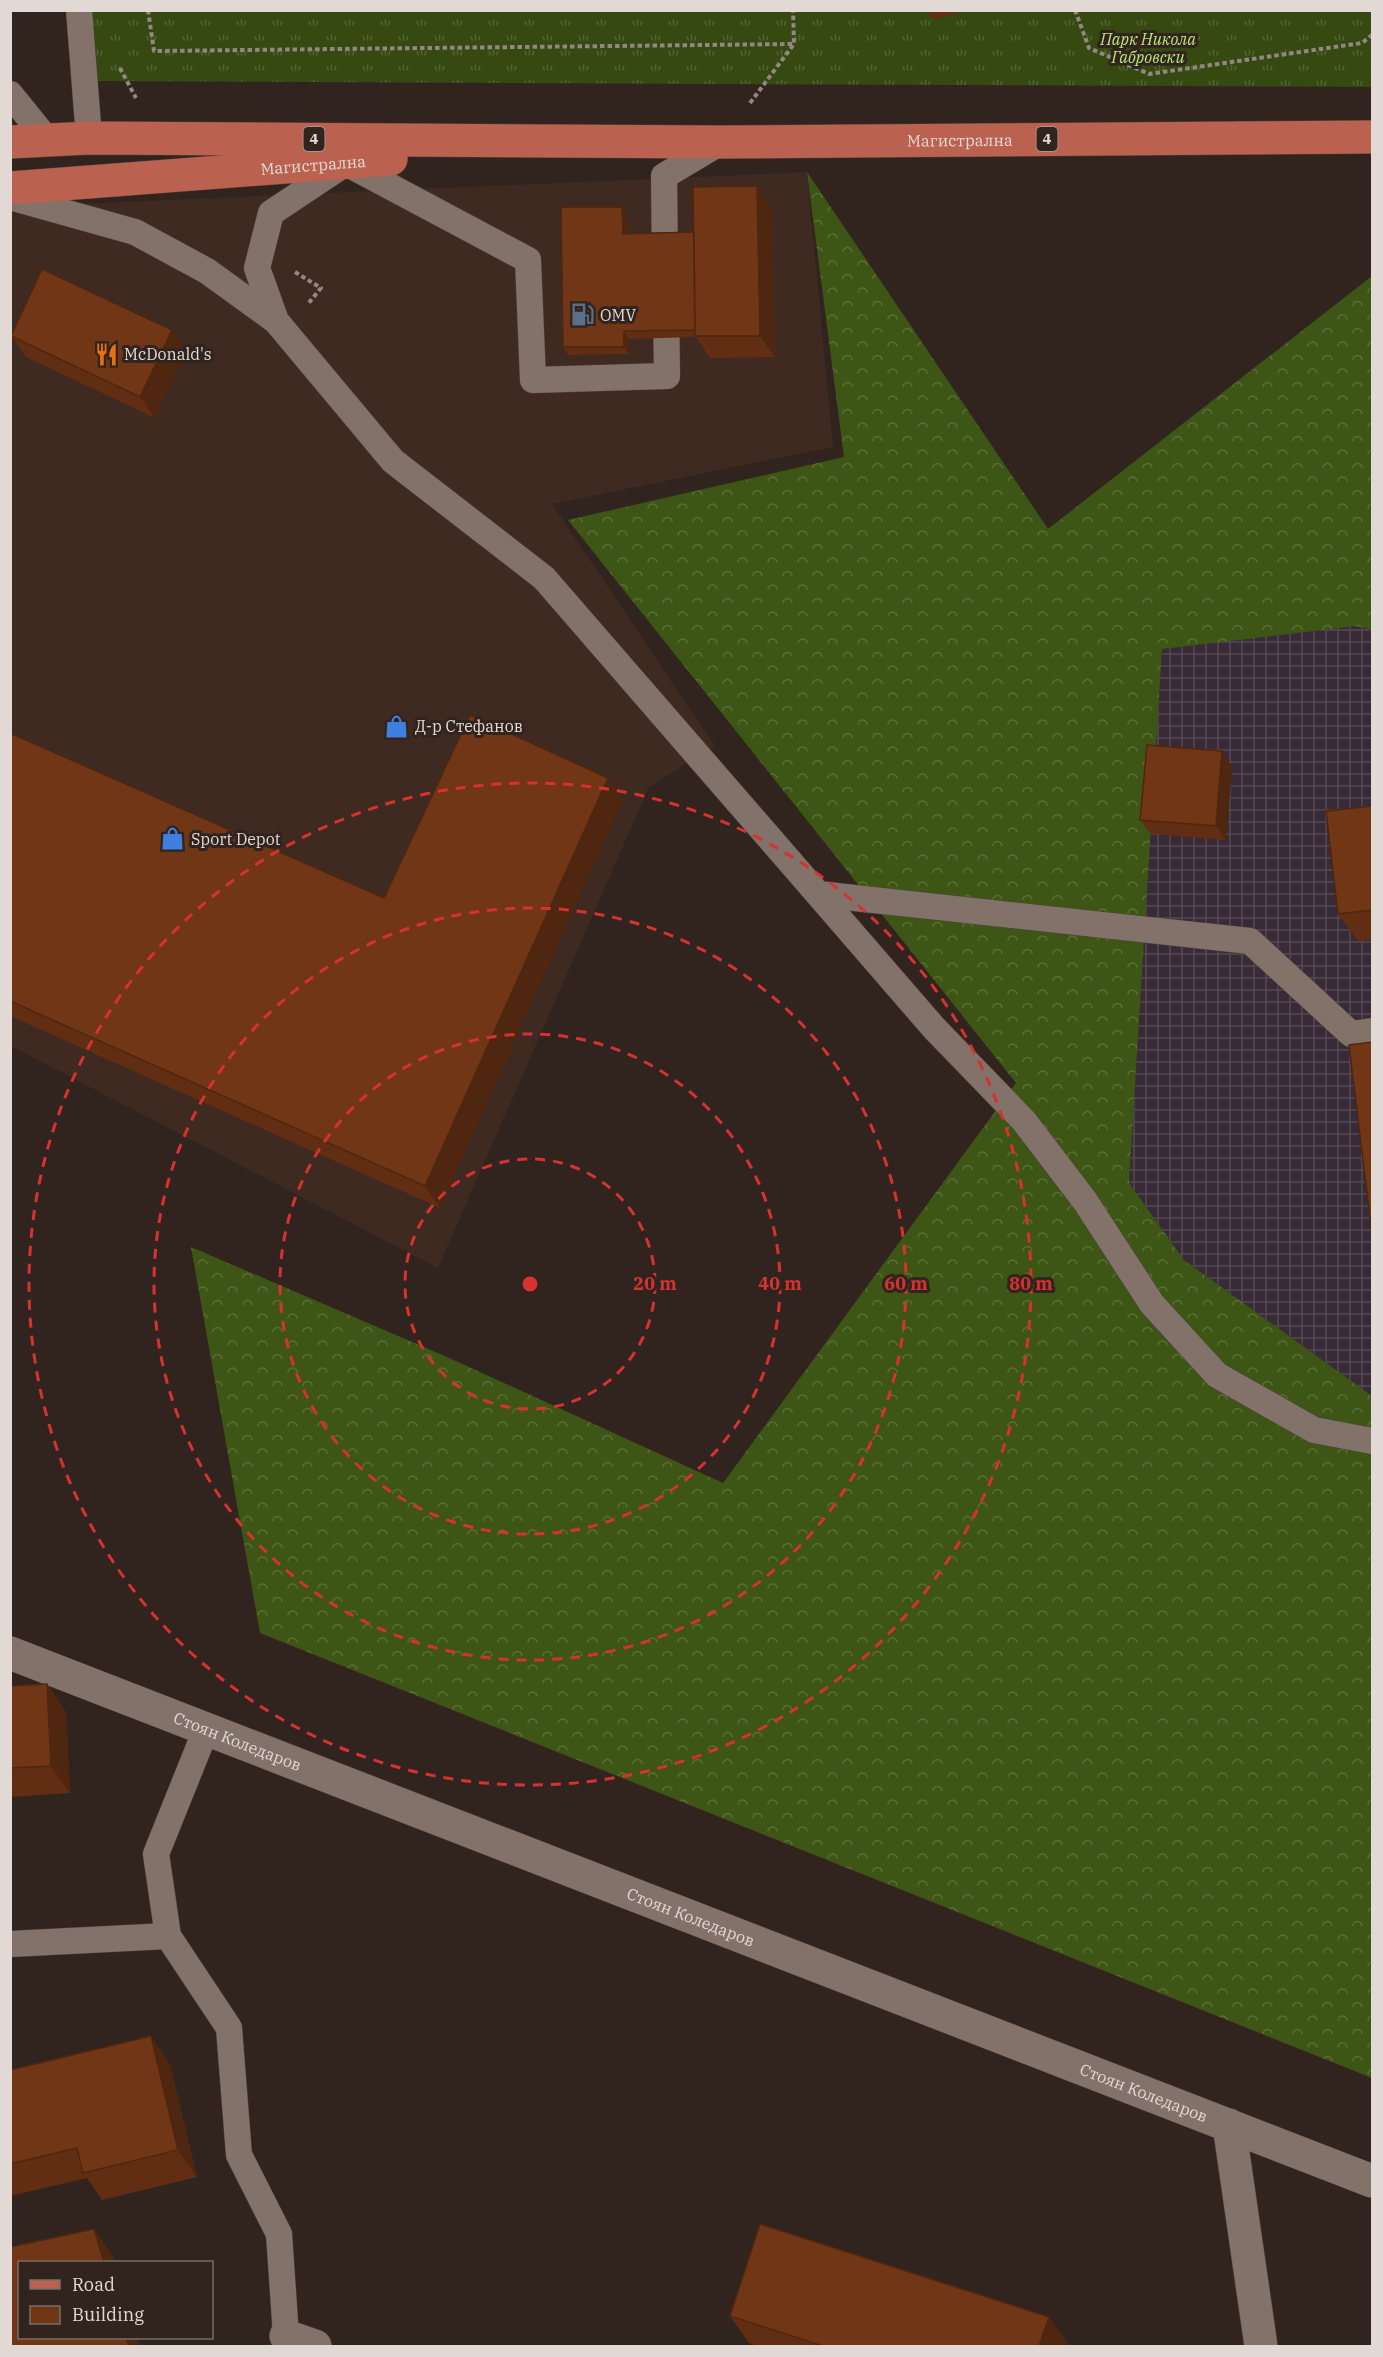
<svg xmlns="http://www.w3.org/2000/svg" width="1383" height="2357" font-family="'IBM Plex Serif',serif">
<defs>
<pattern id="industrial-grid" width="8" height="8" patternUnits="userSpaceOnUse" patternTransform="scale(1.5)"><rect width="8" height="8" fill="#382a36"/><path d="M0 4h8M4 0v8" fill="none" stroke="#544852"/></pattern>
<pattern id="grass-tufts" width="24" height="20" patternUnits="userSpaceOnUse" patternTransform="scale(1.5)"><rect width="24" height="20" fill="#354911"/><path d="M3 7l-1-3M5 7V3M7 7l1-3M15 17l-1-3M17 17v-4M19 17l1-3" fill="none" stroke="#526333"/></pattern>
<pattern id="forest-crowns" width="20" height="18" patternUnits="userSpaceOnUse" patternTransform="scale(1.5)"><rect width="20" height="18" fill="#3e5615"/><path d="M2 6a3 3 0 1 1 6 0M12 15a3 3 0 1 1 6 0" fill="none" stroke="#5a6e36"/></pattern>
</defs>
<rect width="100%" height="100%" fill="#31241e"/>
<path fill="#3e2a21" d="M807,172l26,275 -281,57 163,242 -66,41 -211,481 -427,-222 -1,-839z"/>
<path fill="url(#industrial-grid)" d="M1356,626l16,4v766l-188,-136 -55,-77 33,-535z"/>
<path fill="url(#grass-tufts)" d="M91,11h1281v76l-1275,-6z"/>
<path fill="url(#forest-crowns)" d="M807,172l241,357 324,-253v354l-16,-4 -194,23 -33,534 55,77 188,136v682l-1112,-445 -69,-386 256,110 276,126 293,-400 -448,-563 276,-63z"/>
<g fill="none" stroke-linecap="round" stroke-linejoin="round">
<defs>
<path id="lane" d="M79,10l10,128
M10,94l38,47
M10,197l125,35 72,39 69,50 117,140 151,117 274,316 432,47 101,93 21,-3
M665,266l-1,-90 57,-34
M276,321l-19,-53 14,-55 75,-50 182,97 5,120 134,-4 -1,-74
M818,894l116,134 90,93 61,80 67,103 65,71 97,55 58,11
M207,1727l-51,127 12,82 61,92 10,127 40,79 7,102
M10,1944l158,-8"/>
<g id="street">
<path id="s1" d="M10,1653l1362,528"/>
<path d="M1229,2125l32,221"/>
<path d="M286,2336l29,10"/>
</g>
<g id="primary">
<path id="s2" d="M10,142l79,-4 632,4 651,-5"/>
<path id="s3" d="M10,188l381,-29"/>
</g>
</defs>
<use href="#lane" stroke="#4d423d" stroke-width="27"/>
<use href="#street" stroke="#4d423d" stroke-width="34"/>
<use href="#primary" stroke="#4d423d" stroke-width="34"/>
<path stroke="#928782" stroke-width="4" stroke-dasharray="4.5 3" stroke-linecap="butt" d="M148,10l6,41 640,-7
M1075,10l14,38 60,26 213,-31 10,-8
M120,68l16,30
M750,103l44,-59 -1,-34
M295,272l26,16 -14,17"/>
<use href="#lane" stroke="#82726a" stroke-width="26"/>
<use href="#street" stroke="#82726a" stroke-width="33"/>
<use href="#primary" stroke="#bb6150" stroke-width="33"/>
</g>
<path fill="#612e13" d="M927,10h40l-33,10z
M772,207l3,150 -65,1 -14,-21 -67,2v15l-61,1 -5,-8 64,-133 1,19 66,-1z
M11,336l176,15 -32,67 -129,-61z
M10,733l374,165 224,-120 15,21 -183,409 -430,-192z
M1232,766l-6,74 -75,-6 -11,-14z
M1372,806v134l-14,1 -20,-27z
M47,1684l19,28 4,81 -60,4v-111z
M170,2064l27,113 -95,23 -15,-22 -77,18v-126z
M730,2316l319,1 19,27 -1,2h-309l-9,-3z"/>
<path fill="#4f260f" d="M757,186l15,21 3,150 -15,-21z
M622,207l5,7 1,27 -5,-7z
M172,330l15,21 -32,67 -15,-21z
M624,331l5,8v15l-5,-7z
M1222,751l10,15 -6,74 -10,-14z
M608,778l15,21 -183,409 -15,-22z
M47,1684l19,28 4,81 -19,-27z
M151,2036l19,28 27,113 -19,-27z
M94,2229l19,27 2,6h-11z
M1049,2317l19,27 -1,2h-28z
M126,2337h11l3,9h-11z"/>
<path fill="#713616" stroke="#4f260f" stroke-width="1.5" d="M757,186l3,150h-65l-2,-149z
M561,207h61l1,27 71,-2 1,98 -71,1v16h-61z
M42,269l130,61 -32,67 -129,-61z
M470,715l138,63 -183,408 -415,-185v-268l374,165z
M1147,745l75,6 -6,75 -76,-6z
M1372,806v104l-34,4 -12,-103z
M1372,1042v192l-23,-189z
M47,1684l4,82 -41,2v-82z
M151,2036l27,114 -95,23 -6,-25 -67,16v-94z
M760,2224l289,93 -10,29h-216l-93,-30z
M94,2229l10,33h-84v75h106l3,9h-119v-99z"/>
<g fill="none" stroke="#d73131" stroke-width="3" stroke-dasharray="10 8">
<circle cx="530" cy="1284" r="125"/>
<circle cx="530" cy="1284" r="250"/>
<circle cx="530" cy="1284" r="376"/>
<circle cx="530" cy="1284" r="501"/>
</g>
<defs>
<symbol id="fuel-bare" viewBox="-9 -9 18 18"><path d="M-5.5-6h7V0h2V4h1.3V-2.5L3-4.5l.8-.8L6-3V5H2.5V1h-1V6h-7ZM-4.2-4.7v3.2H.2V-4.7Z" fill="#5c6f8a" stroke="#31241e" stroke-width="2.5" paint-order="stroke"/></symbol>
<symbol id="restaurant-bare" viewBox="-9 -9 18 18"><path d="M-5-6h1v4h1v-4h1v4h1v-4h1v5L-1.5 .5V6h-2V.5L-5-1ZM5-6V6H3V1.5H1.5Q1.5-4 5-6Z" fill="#e8710a" stroke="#31241e" stroke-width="2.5" paint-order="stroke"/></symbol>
<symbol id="shop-bare" viewBox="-9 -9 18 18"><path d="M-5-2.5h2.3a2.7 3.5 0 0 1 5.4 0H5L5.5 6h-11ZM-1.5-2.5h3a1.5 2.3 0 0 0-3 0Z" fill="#3f7fe0" stroke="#31241e" stroke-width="2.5" paint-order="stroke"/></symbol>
</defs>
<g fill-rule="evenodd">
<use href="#fuel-bare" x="566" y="298" width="33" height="33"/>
<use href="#restaurant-bare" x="90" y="338" width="33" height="33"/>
<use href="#shop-bare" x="380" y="710" width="33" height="33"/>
<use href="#shop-bare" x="156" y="822" width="33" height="33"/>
</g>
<g text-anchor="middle" stroke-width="6" stroke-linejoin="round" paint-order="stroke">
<g fill="#31241e" stroke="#ada39e" stroke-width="1.5">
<rect x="303.5" y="127" width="21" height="24" rx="4.5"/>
<rect x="1036.5" y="127" width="21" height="24" rx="4.5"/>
</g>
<g font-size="15" font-weight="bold" fill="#e2d9d5">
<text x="314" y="144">4</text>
<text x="1047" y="144">4</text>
</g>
<g font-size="16" font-style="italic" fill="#b9e677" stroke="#31241e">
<text x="1148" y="45">Парк Никола<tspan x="1148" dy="18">Габровски</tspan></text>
</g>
<g font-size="16" fill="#e2d9d5" stroke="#31241e">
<text dy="6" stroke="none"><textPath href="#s2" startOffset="950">Магистрална</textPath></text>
<text dy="6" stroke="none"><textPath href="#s3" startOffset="304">Магистрална</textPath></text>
<text dy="6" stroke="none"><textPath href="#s1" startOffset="244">Стоян Коледаров</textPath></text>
<text dy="6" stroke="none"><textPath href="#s1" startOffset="730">Стоян Коледаров</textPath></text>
<text dy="6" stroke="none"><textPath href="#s1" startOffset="1216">Стоян Коледаров</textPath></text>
</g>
<g font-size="16" fill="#e2d9d5" stroke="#31241e" text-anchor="start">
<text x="600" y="321">OMV</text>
<text x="124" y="360">McDonald's</text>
<text x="415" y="732">Д-р Стефанов</text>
<text x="191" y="845">Sport Depot</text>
</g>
</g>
<circle cx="530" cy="1284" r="9" fill="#d73131" stroke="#31241e" stroke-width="3"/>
<g font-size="18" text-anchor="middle" font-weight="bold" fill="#d73131" stroke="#31241e" stroke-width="6" stroke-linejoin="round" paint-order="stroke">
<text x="655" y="1290">20 m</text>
<text x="780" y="1290">40 m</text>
<text x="906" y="1290">60 m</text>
<text x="1031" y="1290">80 m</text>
</g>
<rect width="1383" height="2357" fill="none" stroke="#e2d9d5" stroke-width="24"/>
<rect x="18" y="2261" width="195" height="78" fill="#31241e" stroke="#786c67" stroke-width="1.5"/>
<rect x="30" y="2280" width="30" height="9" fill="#bb6150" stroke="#786c67" stroke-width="1.5"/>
<text x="72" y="2291" font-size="18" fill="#e2d9d5">Road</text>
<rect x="30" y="2306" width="30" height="18" fill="#713616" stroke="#786c67" stroke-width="1.5"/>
<text x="72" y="2321" font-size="18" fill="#e2d9d5">Building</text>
</svg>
